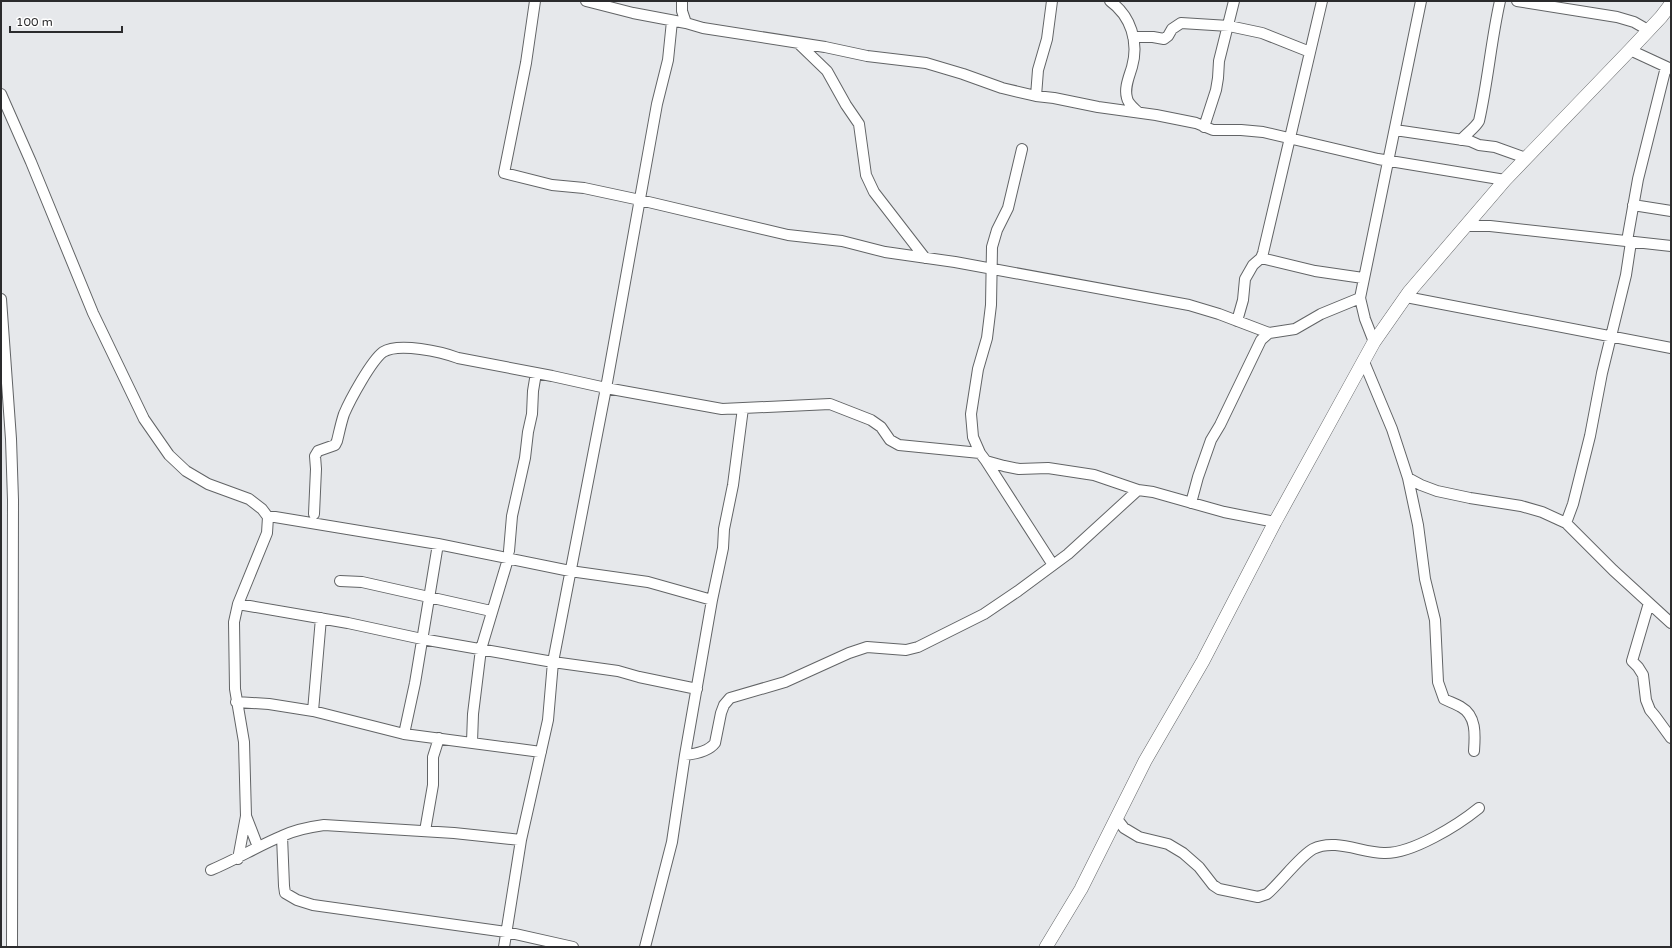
<svg xmlns="http://www.w3.org/2000/svg" width="1672" height="948" font-family="'Varela Round',sans-serif">
<rect width="100%" height="100%" fill="#e6e8eb"/>
<g fill="none" stroke-linecap="round" stroke-linejoin="round">
<defs>
<path id="minor" d="M535,1l-9,62 -22,110 48,12 32,3 56,12 148,35 54,6 43,11 70,10 234,43 30,9 50,19
M586,1l47,12 53,10 17,5 122,19 42,9 59,7 37,11 39,14 34,8 18,2 44,9 58,8 40,8 17,7h28l22,2 115,27 127,21
M682,1v10l4,12
M1110,1c21,15 29,41 22,66 -3,10 -8,21 -5,31 1,6 7,10 11,14
M1517,1l100,16 17,5 14,8
M1133,37h20l11,2 4,-3 4,-7 9,-6 48,3 33,7 48,19
M798,43l29,28 19,34 13,19 7,51 8,17 51,66
M1630,50l41,19
M1,94l30,68 62,151 51,106 25,36 17,16 22,13 41,15 13,10 6,8 -1,16 -29,71 -4,18 1,67 9,53 2,74 12,31
M1036,96l2,-26 9,-31 5,-38
M1204,127l12,-37 2,-12 1,-17 15,-60
M1395,130l75,11 9,4 16,2 31,11
M1461,140c6,-7 14,-12 18,-19 9,-40 12,-80 21,-120
M1022,149l-14,59 -11,22 -5,17 -1,58 -4,33 -9,31 -7,45 2,23 7,16 6,8 18,5 15,3 29,-1 46,7 44,15 15,2 71,20 51,10
M1633,205l38,6
M1465,226h25l181,20
M1627,241l11,-62 28,-112
M1261,258l54,13 48,7
M1406,297l265,51
M1,299l10,140 2,61 -1,447
M1237,321l6,-21 2,-21 8,-14 8,-7 2,-5 59,-252
M1374,342l-9,-23 -5,-21 61,-297
M1364,362l28,67 16,49 13,7 16,6 33,7 51,8 21,6 24,11 47,47 58,53
M986,461l67,104
M1408,478l10,47 7,54 10,41 3,62 6,17c6,3 12,5 17,8 16,9 14,29 13,44
M1191,503l7,-26 13,-37 9,-15 41,-85 8,-7 26,-4 26,-15 39,-16
M314,514l2,-45 -1,-13 3,-5 17,-6 2,-4c2,-8 4,-18 7,-27 6,-14 27,-53 39,-62 16,-10 59,0 75,6l94,18 54,12 116,21 108,-5 41,16 10,7 9,13 9,5 81,8
M268,517h7l163,27 132,27 78,11 64,18
M1566,523l7,-19 17,-68 12,-63 24,-98 5,-33
M509,551l3,-35 13,-58 3,-26 4,-18 1,-23 3,-18
M340,581l22,1 129,29
M1649,603l-17,58 6,6 5,8 3,25 4,10 5,6 16,22
M238,604l110,19 74,16 131,23 65,9 21,6 58,12
M236,702l33,2 44,7 91,23 137,18
M313,711l8,-93
M404,734l11,-51 23,-139
M472,742l1,-28 8,-65 27,-90
M685,755c10,-1 24,-4 30,-12l6,-30 3,-8 6,-7 55,-16 64,-29 18,-6 39,3 12,-3 66,-33 34,-23 50,-37 70,-64
M1117,819l7,9 15,9 29,7 15,9 16,14 14,18 6,4 39,8 9,-3c13,-11 33,-38 46,-45 22,-11 49,4 71,4 28,1 74,-28 95,-45
M425,831l8,-46v-28l6,-19
M282,836l2,50 1,7 12,7 16,5 193,27 67,15
M238,859l8,-43
M211,870c24,-10 47,-24 71,-34 13,-6 27,-9 42,-11l130,8 67,7
M504,947l17,-107 27,-120 5,-58 53,-274 51,-284 11,-44 4,-39
M645,947l27,-105 13,-87 27,-155 11,-52 1,-19 9,-44 10,-77"/>
<path id="major" d="M1046,947l35,-58 64,-128 58,-100 72,-139 99,-180 35,-50 96,-112 125,-130 31,-33 10,-13"/>
</defs>
<use href="#minor" stroke="#626466" stroke-width="12"/>
<use href="#major" stroke="#626466" stroke-width="14"/>
<use href="#minor" stroke="#fff" stroke-width="10"/>
<use href="#major" stroke="#fff" stroke-width="13"/>
</g>
<rect width="1672" height="948" fill="none" stroke="#2b2b2d" stroke-width="4"/>
<path d="M10 26v6h112v-6" fill="none" stroke="#2b2b2d" stroke-width="2"/>
<text x="16" y="26" font-size="12" fill="#2b2b2d" stroke="#ffffff" stroke-width="3" paint-order="stroke">100 m</text>
</svg>
